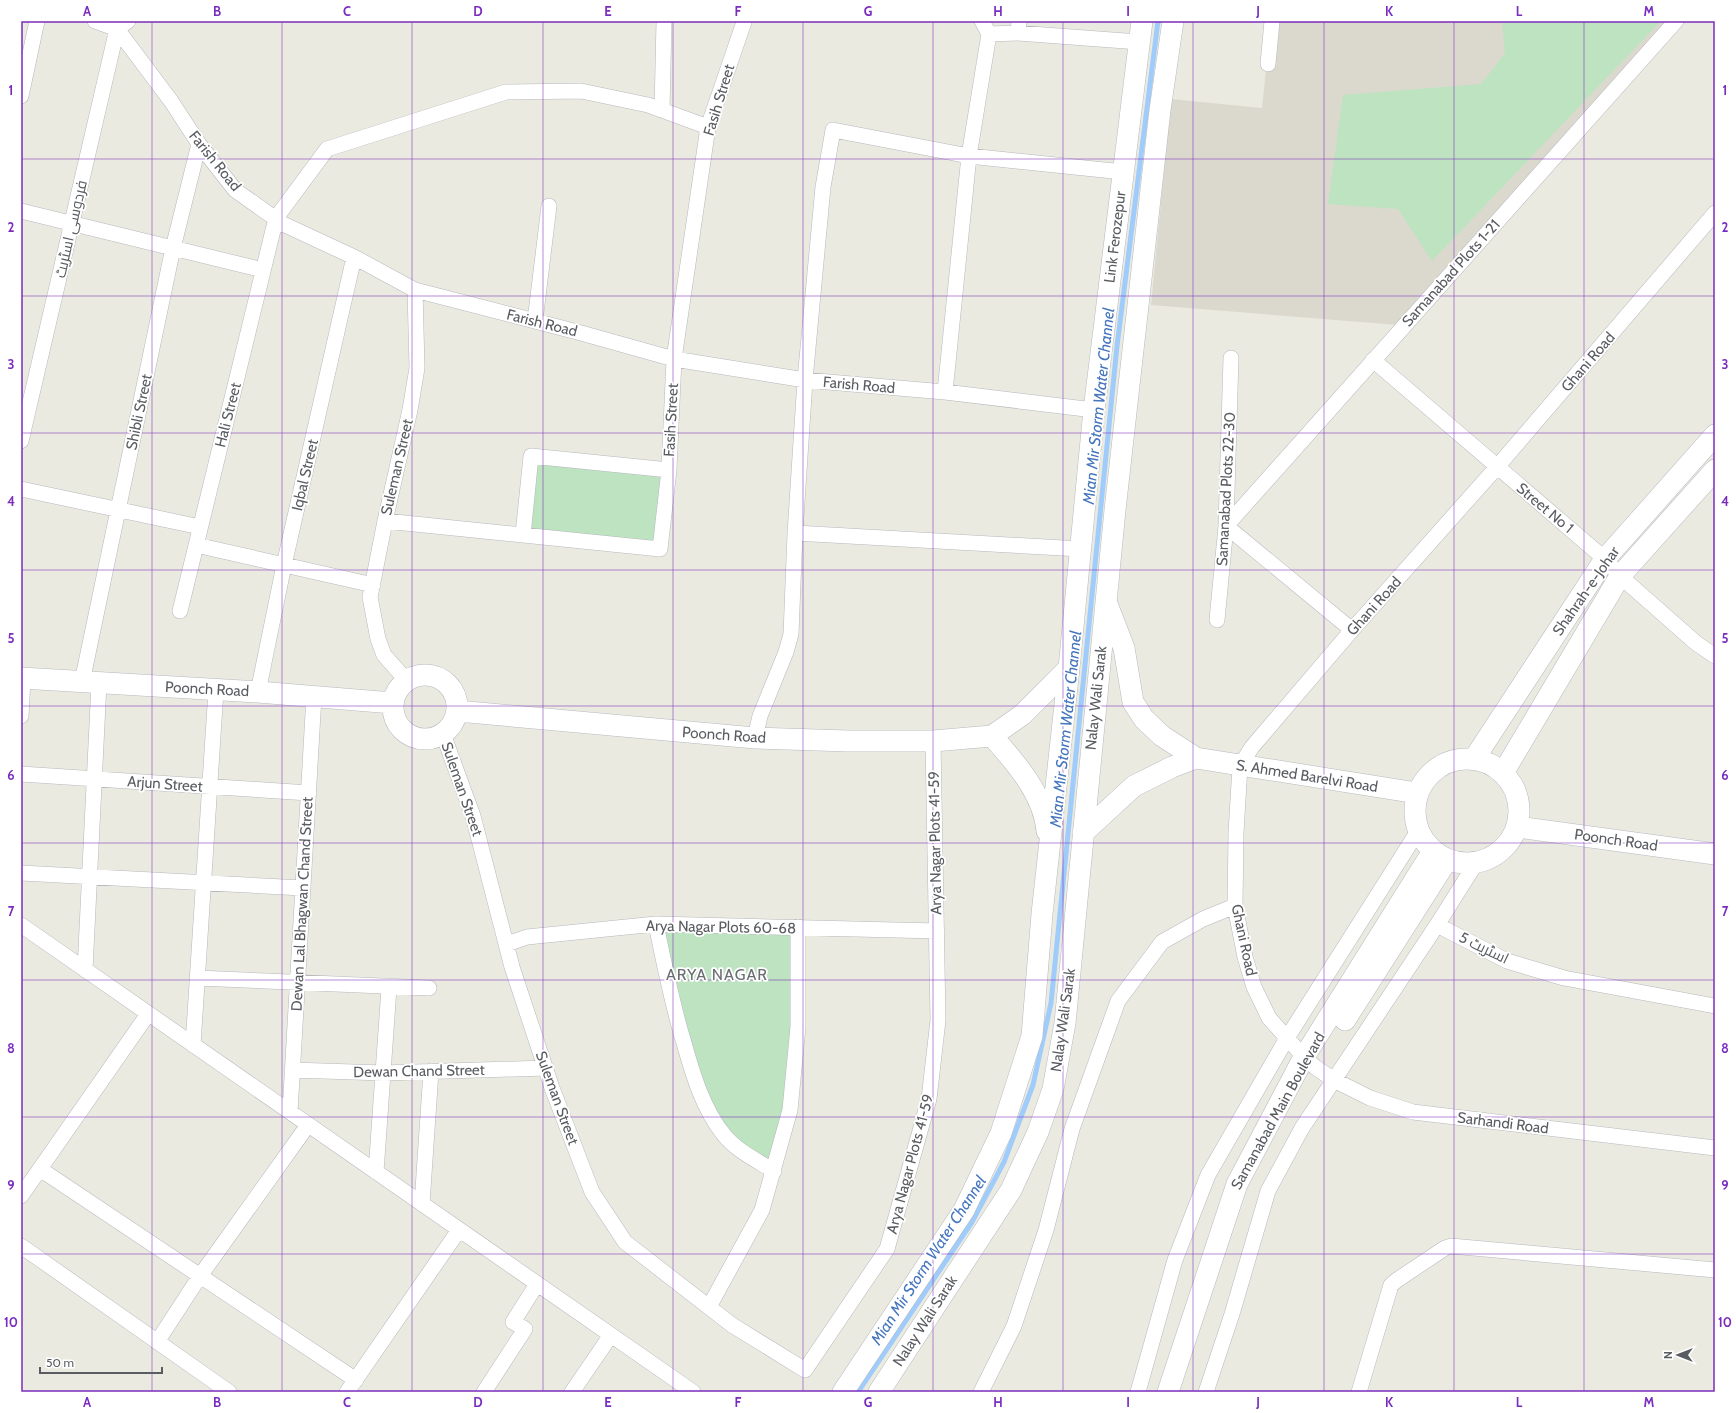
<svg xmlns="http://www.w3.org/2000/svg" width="1736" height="1413" font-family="Cabin,Cairo,sans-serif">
<rect width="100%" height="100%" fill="#ebeae0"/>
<path fill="#dbd9ce" d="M1271,21h403l-276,304 -247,-20 20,-206 91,9z"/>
<path fill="#bde3c0" d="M1502,21h155l2,2 -227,238 -34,-52 -70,-5 15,-109 138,-11 24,-31z
M531,456l138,14 -9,79 -137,-14z
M807,920l-21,198 -13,51 -45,-37 -19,-32 -54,-178z"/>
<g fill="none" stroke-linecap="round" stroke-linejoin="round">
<path stroke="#a0ccfb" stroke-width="5" d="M858,1392l114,-170 32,-60 29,-77 18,-82 66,-657 41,-325"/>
<defs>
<path id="minor" d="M95,21l22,8 54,72 28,43 36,46 48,34 71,33 61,33 166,43 93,26 131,21 140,12 149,18
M982,21l7,13
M1018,33l121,9
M1268,64l4,-43
M21,96l16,-75
M662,110l2,-89
M21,211l242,59
M1715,213l-218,254 -145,163 -100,117 -12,19 -4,67 -1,73 10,51 9,30 15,31 35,39 11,10 19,13 36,18 43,14 302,36
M535,321l14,-115
M1373,360l232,199 15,17 76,67 19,13
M945,392l24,-236 20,-122 29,-1 1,-12
M21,441l96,-412 11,-8
M21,489l179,38
M385,521l275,28 9,-79 5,-111 34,-232 36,-105
M795,533l286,16
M523,535l8,-79 138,14
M196,545l177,40
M180,611l96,-393 51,-69 179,-57 75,-1 67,14 60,22
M1217,620l9,-94 5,-168
M1352,630l-126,-104 450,-505
M407,681l-23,-26 -6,-16 -8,-42 15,-76 25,-111 7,-42 -2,-78
M82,682l91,-434 26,-104
M258,692l26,-127 70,-308
M21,716l2,-37
M443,734l30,82 39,151 40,121 40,104 33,50 107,83 73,45 82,-121 42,-150 9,-79 -5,-279
M755,738l5,-22 26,-64 5,-18 4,-101 10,-153 18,-193 10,-57 136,26 154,16
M21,774l288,19
M21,873l282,15
M656,924c8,40 16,80 28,119 9,32 19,66 40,92 13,16 32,25 50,36
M21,925l672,467
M1437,925l39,-62
M507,944l20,-7 129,-13 281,7
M85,970l14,-287
M197,978l232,10
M193,1045l23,-355
M292,1070l92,3 162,-5
M290,1112l24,-416
M40,1169l316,211
M376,1172l13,-184
M21,1196l127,-182
M422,1204l9,-133
M21,1246l208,146
M709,1307l53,-97 28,-100 8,-83v-100
M157,1342l43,-66 108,-151
M347,1392l112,-162
M484,1392l41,-63 -12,-7 24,-38
M572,1392l39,-57
M981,1392l33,-66 32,-96 26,-101 46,-128 44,-59 41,-23 32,-13
M1138,1392l37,-132 33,-85 79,-137 131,-207
M1206,1392l26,-78 36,-123 34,-63 135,-203 70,36 57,17 151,28
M1359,1392l32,-107 6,-5 48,-32 6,-2 264,24"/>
<path id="secondary" d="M1107,604l17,44 9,54 11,17 18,17 34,22 221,35
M393 707a32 32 0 1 1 64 0a32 32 0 1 1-64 0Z
M21,678l237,14 135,11
M457,711l298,27 93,3h85l59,-5 30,-21 47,-47
M992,736c23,26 52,58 55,95
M1415 811a52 52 0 1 1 104 0a52 52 0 1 1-104 0Z
M1474,759l131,-200 110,-124
M1503,773l117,-197 95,-106
M1517,827l198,27
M1083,833l51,-47 38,-19 24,-9
M1345,1020l102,-160
M843,1392l121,-182 37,-77 31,-97 10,-122 27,-246 25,-258 48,-389
M879,1392l132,-202 27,-58 15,-43 12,-66 50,-513 45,-400 13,-89
M1168,1392l69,-208 67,-127 129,-206"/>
</defs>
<use href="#minor" stroke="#b6b8bd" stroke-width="16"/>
<use href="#secondary" stroke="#b6b9bf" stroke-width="22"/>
<use href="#minor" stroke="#fff" stroke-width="15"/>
<use href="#secondary" stroke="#fff" stroke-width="21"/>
</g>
<path fill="none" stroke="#7b2cbf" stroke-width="1" stroke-opacity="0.55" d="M152,21v1371M282,21v1371M412,21v1371M543,21v1371M673,21v1371M803,21v1371M933,21v1371M1063,21v1371M1193,21v1371M1324,21v1371M1454,21v1371M1584,21v1371M21,159h1694M21,296h1694M21,433h1694M21,570h1694M21,706h1694M21,843h1694M21,980h1694M21,1117h1694M21,1254h1694"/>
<g text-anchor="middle" stroke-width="3.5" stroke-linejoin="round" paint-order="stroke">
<g font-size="15" fill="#595c61" stroke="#fff">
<text transform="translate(719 100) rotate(-73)" y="5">Fasih Street</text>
<text transform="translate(215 161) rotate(51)" y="5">Farish Road</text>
<text transform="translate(71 229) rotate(-77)" y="5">فردوسی اسٹریٹ</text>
<text transform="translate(1115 237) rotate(-83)" y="5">Link Ferozepur</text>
<text transform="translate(1451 273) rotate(-48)" y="5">Samanabad Plots 1-21</text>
<text transform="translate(542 323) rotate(14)" y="5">Farish Road</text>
<text transform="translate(1588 362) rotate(-49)" y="5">Ghani Road</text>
<text transform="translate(859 385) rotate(5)" y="5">Farish Road</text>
<text transform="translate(139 412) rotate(-78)" y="5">Shibli Street</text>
<text transform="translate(228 415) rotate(-76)" y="5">Hali Street</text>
<text transform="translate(671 420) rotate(-87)" y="5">Fasih Street</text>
<text transform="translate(397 467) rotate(-77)" y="5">Suleman Street</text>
<text transform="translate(305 475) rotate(-77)" y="5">Iqbal Street</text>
<text transform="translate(1226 489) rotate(-87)" y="5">Samanabad Plots 22-30</text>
<text transform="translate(1545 508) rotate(40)" y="5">Street No 1</text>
<text transform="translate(1586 591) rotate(-55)" y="5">Shahrah-e-Johar</text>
<text transform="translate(1374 606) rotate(-48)" y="5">Ghani Road</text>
<text transform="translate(207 689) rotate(3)" y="5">Poonch Road</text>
<text transform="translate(1096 698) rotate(-84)" y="5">Nalay Wali Sarak</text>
<text transform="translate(724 735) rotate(4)" y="5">Poonch Road</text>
<text transform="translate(1307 776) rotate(9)" y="5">S. Ahmed Barelvi Road</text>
<text transform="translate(165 784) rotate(4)" y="5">Arjun Street</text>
<text transform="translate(462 789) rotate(71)" y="5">Suleman Street</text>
<text transform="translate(1616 840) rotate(8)" y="5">Poonch Road</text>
<text transform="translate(935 843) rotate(-91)" y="5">Arya Nagar Plots 41-59</text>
<text transform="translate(302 904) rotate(-87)" y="5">Dewan Lal Bhagwan Chand Street</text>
<text transform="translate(721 927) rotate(1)" y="5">Arya Nagar Plots 60-68</text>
<text transform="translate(1244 940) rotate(78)" y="5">Ghani Road</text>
<text transform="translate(1484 948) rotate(26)" y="5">اسٹریٹ 5</text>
<text transform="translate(1063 1020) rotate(-82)" y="5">Nalay Wali Sarak</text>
<text transform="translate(419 1071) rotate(-1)" y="5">Dewan Chand Street</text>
<text transform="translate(557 1098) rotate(70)" y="5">Suleman Street</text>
<text transform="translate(1278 1111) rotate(-61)" y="5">Samanabad Main Boulevard</text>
<text transform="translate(1503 1123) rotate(7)" y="5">Sarhandi Road</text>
<text transform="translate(910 1164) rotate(-75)" y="5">Arya Nagar Plots 41-59</text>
<text transform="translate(925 1321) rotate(-57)" y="5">Nalay Wali Sarak</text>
</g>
<g font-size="16" font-style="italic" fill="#4475bd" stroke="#fff">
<text transform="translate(1098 406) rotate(-84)" y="6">Mian Mir Storm Water Channel</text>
<text transform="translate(1065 729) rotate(-84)" y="6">Mian Mir Storm Water Channel</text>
<text transform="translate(928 1260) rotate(-57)" y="6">Mian Mir Storm Water Channel</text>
</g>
<g font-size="16" letter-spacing="1" fill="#6a6d73" stroke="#fff">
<text x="717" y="980">ARYA NAGAR</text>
</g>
</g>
<rect width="1736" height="1413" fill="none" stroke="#ffffff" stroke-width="44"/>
<g transform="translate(1678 1355) rotate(270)" stroke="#ffffff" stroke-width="3" paint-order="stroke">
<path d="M0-3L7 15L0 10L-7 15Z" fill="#595c61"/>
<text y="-6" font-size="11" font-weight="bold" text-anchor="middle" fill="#595c61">N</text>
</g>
<path d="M40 1367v6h122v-6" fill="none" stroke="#595c61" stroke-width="2"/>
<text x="46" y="1367" font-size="12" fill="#595c61" stroke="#ffffff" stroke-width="3" paint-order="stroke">50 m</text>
<rect x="22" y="22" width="1692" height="1369" fill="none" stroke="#7b2cbf" stroke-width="1.5"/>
<g font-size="13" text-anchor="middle" font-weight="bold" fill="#7b2cbf">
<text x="87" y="16">A</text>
<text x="217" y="16">B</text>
<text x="347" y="16">C</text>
<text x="478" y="16">D</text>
<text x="608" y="16">E</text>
<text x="738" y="16">F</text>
<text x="868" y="16">G</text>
<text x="998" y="16">H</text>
<text x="1128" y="16">I</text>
<text x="1258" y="16">J</text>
<text x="1389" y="16">K</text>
<text x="1519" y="16">L</text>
<text x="1649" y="16">M</text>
<text x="11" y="95">1</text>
<text x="1725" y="95">1</text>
<text x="11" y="232">2</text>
<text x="1725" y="232">2</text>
<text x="11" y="369">3</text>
<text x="1725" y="369">3</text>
<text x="11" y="506">4</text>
<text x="1725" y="506">4</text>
<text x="11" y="643">5</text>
<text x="1725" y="643">5</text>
<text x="11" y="780">6</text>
<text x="1725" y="780">6</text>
<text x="11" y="916">7</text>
<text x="1725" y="916">7</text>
<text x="11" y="1053">8</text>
<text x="1725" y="1053">8</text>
<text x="11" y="1190">9</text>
<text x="1725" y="1190">9</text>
<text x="11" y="1327">10</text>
<text x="1725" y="1327">10</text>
<text x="87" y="1407">A</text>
<text x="217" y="1407">B</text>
<text x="347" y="1407">C</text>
<text x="478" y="1407">D</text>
<text x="608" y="1407">E</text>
<text x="738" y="1407">F</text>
<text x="868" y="1407">G</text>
<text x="998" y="1407">H</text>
<text x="1128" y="1407">I</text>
<text x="1258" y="1407">J</text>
<text x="1389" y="1407">K</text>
<text x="1519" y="1407">L</text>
<text x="1649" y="1407">M</text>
</g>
</svg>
